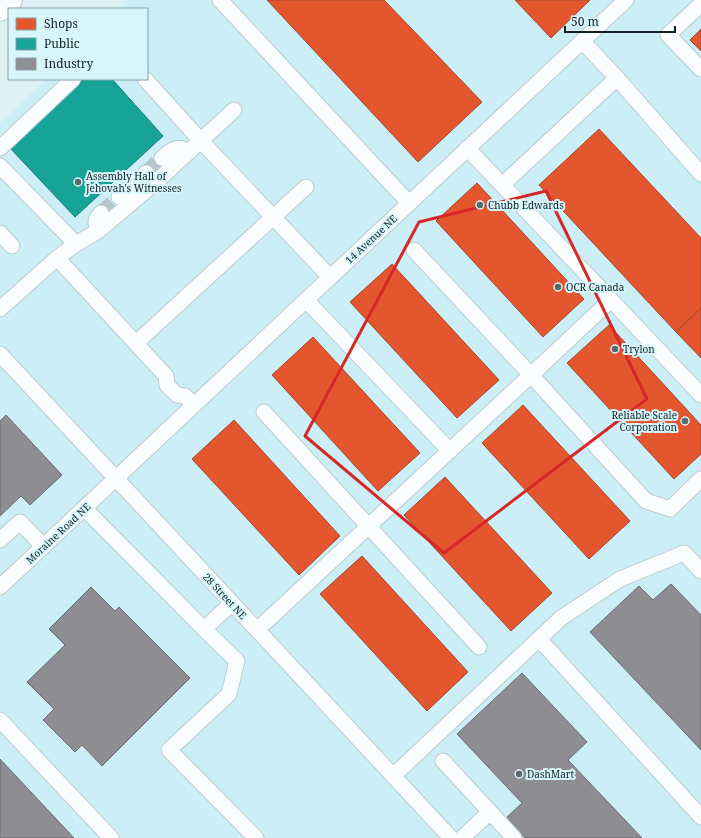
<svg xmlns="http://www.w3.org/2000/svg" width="701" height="838" font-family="'Noto Serif',serif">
<rect width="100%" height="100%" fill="#def0f4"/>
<path fill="#cceff7" d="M127,0h574v838h-701v-715l46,-44h101v-70h-29z"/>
<path fill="#e4572e" stroke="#a5462b" d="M267,0h117l98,102 -64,60z
M515,0h75l-39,38z
M701,29v22l-11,-11z
M599,129l102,109v70l-25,24 -137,-147z
M477,183l107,116 -41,38 -107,-116z
M392,264l107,116 -42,38 -107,-116z
M701,308v50l-25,-26z
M609,325l92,100v29l-27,25 -107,-116z
M313,337l107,116 -42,38 -106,-116z
M523,405l107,116 -41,38 -107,-116z
M234,420l106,116 -41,39 -107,-116z
M445,477l107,116 -41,38 -107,-116z
M362,556l106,116 -41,39 -107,-117z"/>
<path fill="#17a398" stroke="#157c75" d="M84,79h28l51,57 -88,81 -65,-69z"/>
<path fill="#8d8d92" stroke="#686c71" d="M6,415l56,60 -32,30 -9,-9 -21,20v-95z
M671,584l30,31v135l-111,-118 49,-46 14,14z
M91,587l24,24 4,-4 71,71 -88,88 -20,-21 -7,7 -32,-32 11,-11 -27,-27 38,-37 -16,-16z
M522,673l65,69 -19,18 74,78h-117l-19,-20 16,-15 -65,-69z
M0,759l74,79h-74z"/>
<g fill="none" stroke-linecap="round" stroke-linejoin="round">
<path stroke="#b5c6ca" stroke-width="15" stroke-dasharray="15 8" stroke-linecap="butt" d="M146,173l16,-15
M101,213l18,-16"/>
<defs>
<path id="minor" d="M220,0l189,203
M701,4l-33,31 33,34
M582,41l35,37
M145,79l56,62 129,136
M0,148l73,-69
M467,148l234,247
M162,158c10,-8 15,-14 27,-6
M0,166l76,78
M502,185l115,-107 84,96
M119,197l27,-24
M98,231c-3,-8 -3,-12 3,-18
M0,233l12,13
M414,250l117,125 80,-75
M57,258l109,118 1,9 10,10 8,1 9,9
M306,300l144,151
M0,309l57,-51 19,-14 22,-13 58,-49 78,-72
M136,343l170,-156
M0,354l451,484
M264,412l215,235
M84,508l120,121 28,-26
M0,540l20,-18 23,24
M0,587l626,-587
M204,629l33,32 -8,33 -60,56 87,88
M257,630l274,-255 115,126 24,8 31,-30
M539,639l162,178
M0,720l111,118
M443,761l71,77
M393,776l168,-158 59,-39 64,-26 17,18
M462,838l28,-26"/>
<path id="highway" d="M0,10l11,-10"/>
</defs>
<use href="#minor" stroke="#bbcacd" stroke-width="17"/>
<use href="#highway" stroke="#bbcacd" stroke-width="24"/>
<use href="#minor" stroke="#fafdfd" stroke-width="15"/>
<use href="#highway" stroke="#fafdfd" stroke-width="22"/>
</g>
<path fill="none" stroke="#d62828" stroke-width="3" stroke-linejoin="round" d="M546,191l101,208 -203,154 -139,-117 114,-214z"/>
<g fill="#59696c" stroke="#d6f6fc" stroke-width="1.5">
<circle cx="78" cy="182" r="4"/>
<circle cx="480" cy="205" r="4"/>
<circle cx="558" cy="287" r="4"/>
<circle cx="615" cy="349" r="4"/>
<circle cx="685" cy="421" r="4"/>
<circle cx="519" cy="774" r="4"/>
</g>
<g text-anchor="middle" stroke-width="4" stroke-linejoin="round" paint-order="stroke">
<g font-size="10" fill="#112023" stroke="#d6f6fc" text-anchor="start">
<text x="86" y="180">Assembly Hall of<tspan x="86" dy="12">Jehovah's Witnesses</tspan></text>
<text x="488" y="209">Chubb Edwards</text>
<text x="566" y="291">OCR Canada</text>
<text x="623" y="353">Trylon</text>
<text x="677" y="419" text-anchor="end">Reliable Scale<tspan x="677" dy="12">Corporation</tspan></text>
<text x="527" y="778">DashMart</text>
</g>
<g font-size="10" fill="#112023" stroke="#d6f6fc">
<text transform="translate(371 239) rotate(-43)" y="4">14 Avenue NE</text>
<text transform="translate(58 533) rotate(-43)" y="4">Moraine Road NE</text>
<text transform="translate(225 596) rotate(47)" y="4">28 Street NE</text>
</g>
</g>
<rect x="8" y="8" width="140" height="72" fill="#d6f6fc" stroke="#87a0a5"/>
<rect x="16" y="18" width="20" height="12" fill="#e4572e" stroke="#87a0a5"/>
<text x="44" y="28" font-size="12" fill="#112023">Shops</text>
<rect x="16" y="38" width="20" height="12" fill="#17a398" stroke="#87a0a5"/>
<text x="44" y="48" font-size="12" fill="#112023">Public</text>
<rect x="16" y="58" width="20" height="12" fill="#8d8d92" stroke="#87a0a5"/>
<text x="44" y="68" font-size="12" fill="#112023">Industry</text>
<path d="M565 26v6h110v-6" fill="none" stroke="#112023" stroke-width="2"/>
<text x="571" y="26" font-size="12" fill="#112023" stroke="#d6f6fc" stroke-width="3" paint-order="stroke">50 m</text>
</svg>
